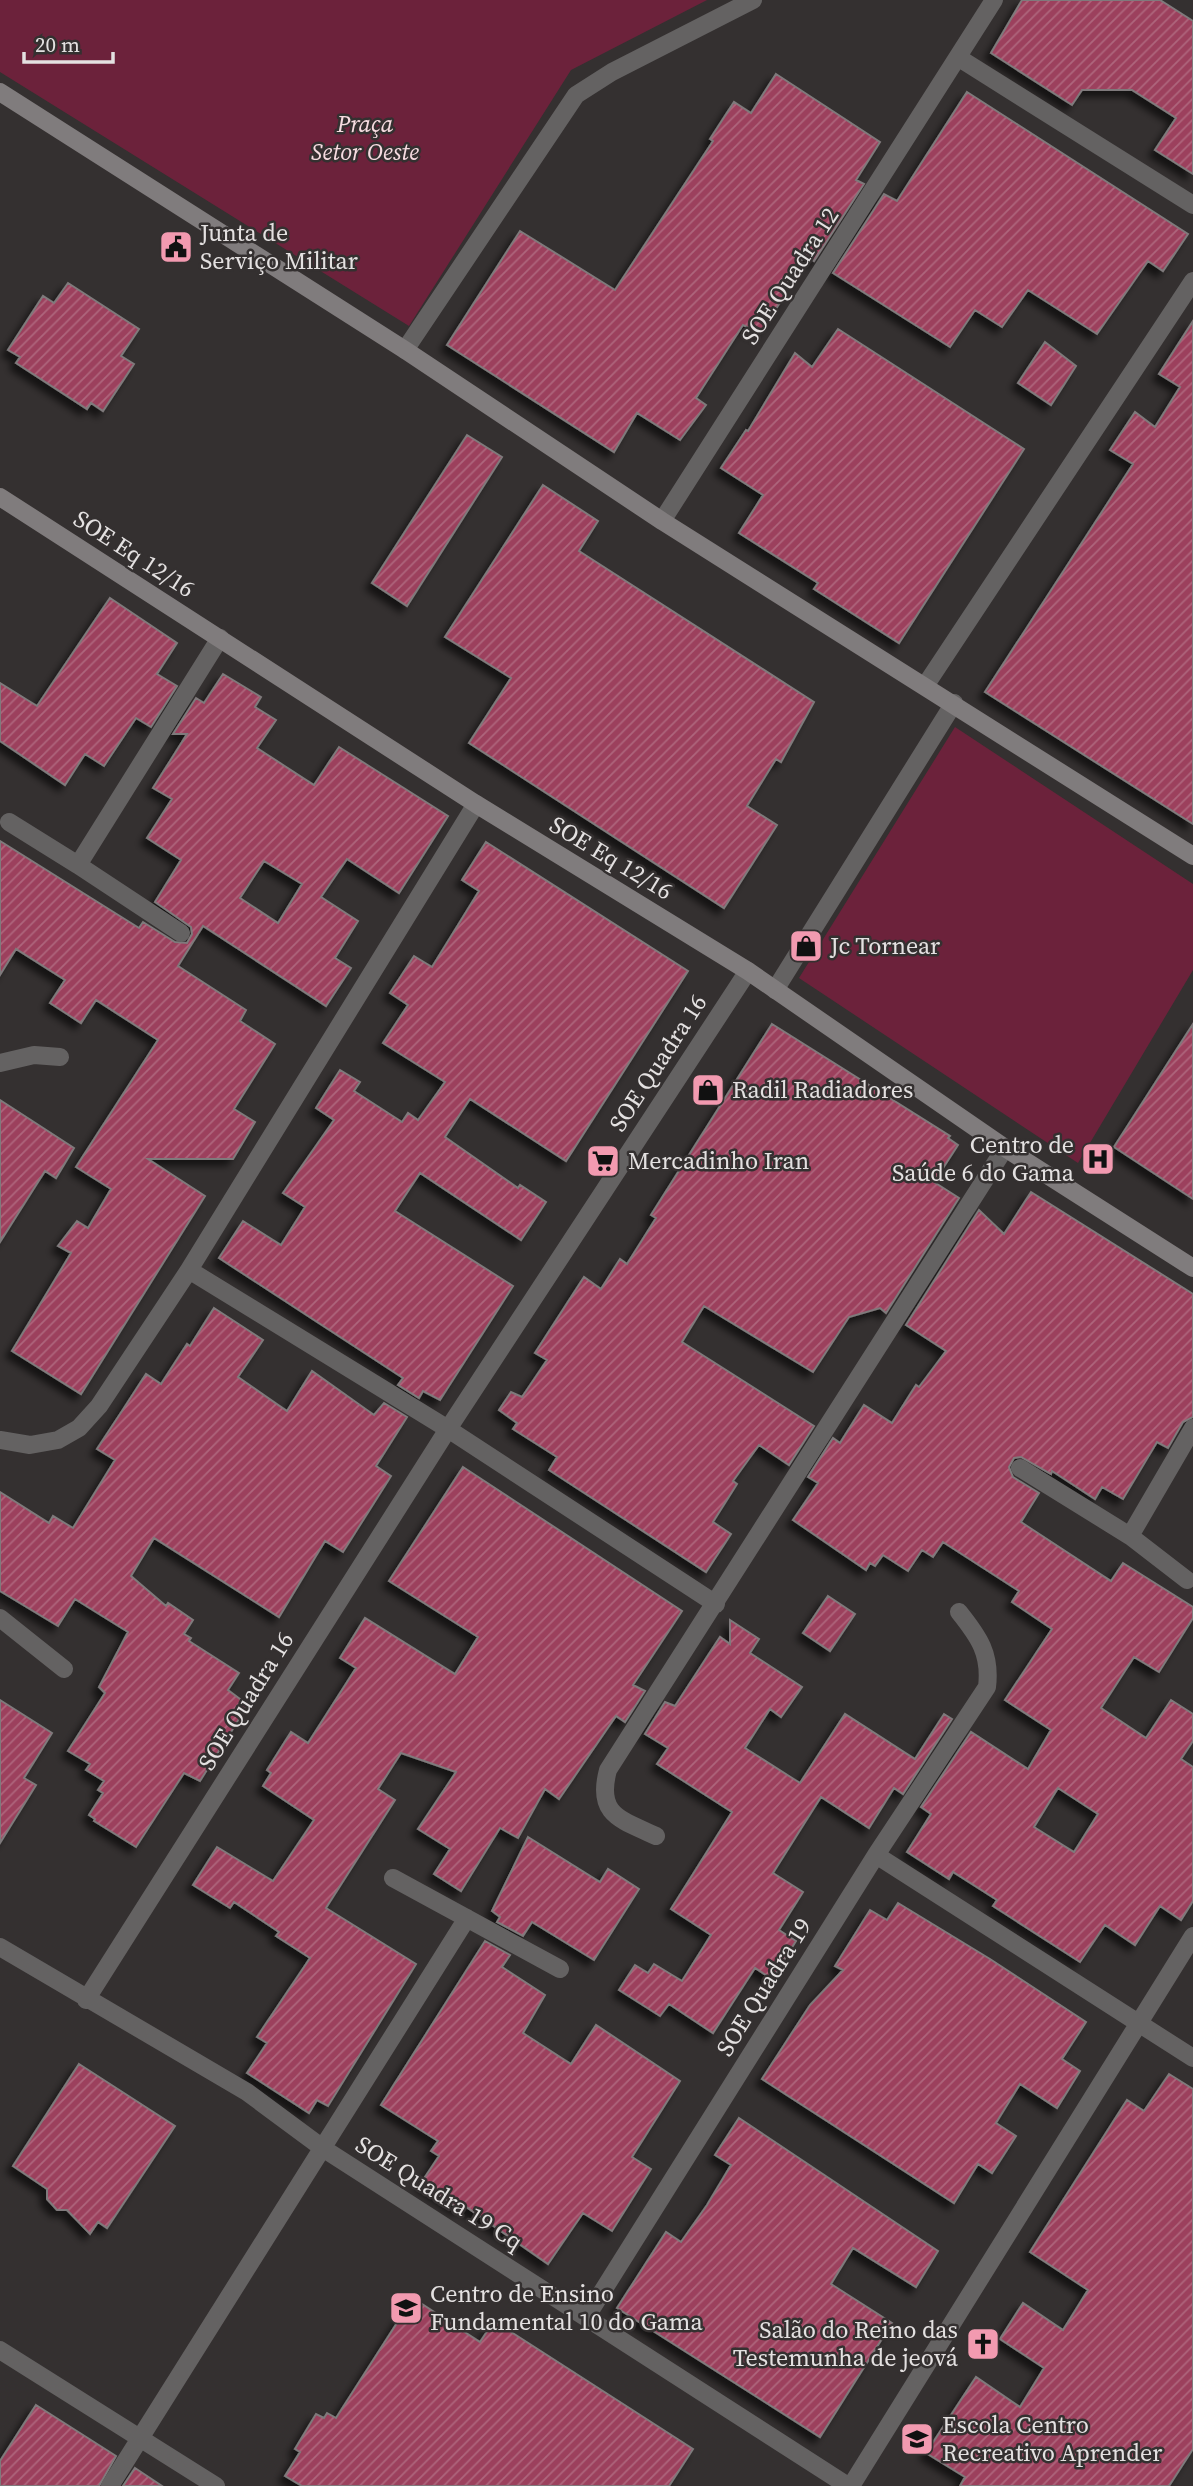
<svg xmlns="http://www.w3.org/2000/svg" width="1193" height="2486" font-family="'Source Serif 4',serif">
<defs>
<pattern id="building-hatch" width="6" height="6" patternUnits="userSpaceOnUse" patternTransform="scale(1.75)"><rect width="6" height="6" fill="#9c415d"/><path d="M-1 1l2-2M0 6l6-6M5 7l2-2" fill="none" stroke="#ae657c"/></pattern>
<filter id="shadow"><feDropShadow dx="-6" dy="6" stdDeviation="3.5" flood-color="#0009"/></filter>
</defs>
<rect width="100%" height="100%" fill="#343030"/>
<path fill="#6c223b" d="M0,0h707l-136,70 -162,256 -409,-254z
M955,727l238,157v86l-115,193 -279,-185z"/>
<path fill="url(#building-hatch)" stroke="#7f7a7b" stroke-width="2" fill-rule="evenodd" filter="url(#shadow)" d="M1022,0h138l33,21v153l-38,-24 21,-32 -44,-28h-50l-10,15 -81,-52z
M776,74l104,68 -24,38 8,4 -50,77 -9,-6 -24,37 4,3 -25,38 -17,-8 -47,73 10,7 -26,35 -43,-27 -23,39 -167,-107 73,-114 95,59 98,-149 -3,-2 24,-37 17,11z
M967,92l221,142 -25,37 -15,-10 -51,73 -69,-44 -26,37 -27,-17 -25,37 -117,-74 51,-79 13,7z
M68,283l71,46 -18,27 13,8 -31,47 -12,-8 -4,6 -71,-46 4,-6 -12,-7 35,-54 11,7z
M1193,321v503l-208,-132 148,-228 -23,-14 25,-38 20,15 25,-40 -21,-13z
M838,329l186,120 -125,194 -85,-54 4,-6 -79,-50 24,-38 -42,-27 25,-38 2,1 47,-78 17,14z
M1045,342l31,24 -25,39 -33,-22z
M467,435l35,22 -95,149 -35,-23z
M543,485l55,36 -19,30 235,151 -33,60 -5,-3 -29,47 30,19 -53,83 -255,-165 42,-65 -66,-41z
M110,598l67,45 -20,31 20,12 -26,41 -15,-9 -32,48 -19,-12 -20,31 -65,-44v-58l37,23z
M223,674l38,23 -6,10 21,13 -19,28 57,37 25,-38 109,69 -49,77 -52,-34 -26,38 37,24 -23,37 16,10 -25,38 -123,-80 -25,40 68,44 -6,11 35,23 -41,65 21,13 -22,37h-85l57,37 -124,198 -69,-43 59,-98 -13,-7 19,-25 11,7 23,-39 -35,-22 82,-127 -62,-40 -15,23 -31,-20 15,-23 -49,-31 -16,26v-134l139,87 4,-6 32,20 12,1 5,-9 -1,-7 -36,-25 26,-42 -34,-22 25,-39 -19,-11 34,-54h-14l23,-36 8,5zM264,861l38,23 -24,39 -38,-25z
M486,842l202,129 -122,190 -96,-62 -25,38 73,51 2,-3 26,17 -25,38 -101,-67 -25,38 118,75 -73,114 -17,-9 -4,7 -21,-13 5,-7 -184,-120 24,-37 38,24 24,-38 -22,-14 51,-73 -18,-12 24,-38 20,12 -6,9 48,31 6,-9 10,7 27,-38 -62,-39 25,-38 -18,-12 24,-37 18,11 47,-76 -17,-11z
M772,1024l178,112 -2,2 10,7 -24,37 25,16 -73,115 -6,-5 -31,9 -36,55 -109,-66 -22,36 132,84 -25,39 -30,-20 -26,36 4,3 -24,38 18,12 -25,38 -157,-102 8,-13 -44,-28 4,-6 -18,-13 12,-18 11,5 25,-37 -12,-7 49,-76 17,12 19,-30 7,5 29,-46 -5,-3z
M1193,1024v175l-79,-52z
M0,1100l74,48 -18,30 -11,-7 -45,71z
M1031,1192l162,102v123l-10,5 -15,26 -11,-6 -34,57 -21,-12 -7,12 -43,-28 -1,3 -30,-17 -7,1 -5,9 4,10 26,16 -18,29 90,59 12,-18 70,44v11l-34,54 -25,-15 -33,51 45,30 25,-38 22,14v27l-12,18 12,8v134l-12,19 -21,-14 -25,39 -30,-20 -25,37 -87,-56 4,-6 -44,-28 -4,7 -42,-27 24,-38 -10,-7 50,-75 57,37 23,-39 -46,-30 47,-71 -40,-27 7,-11 -76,-49 -10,15 -11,-7 -14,21 -25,-16 -8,11 -5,-3 -4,7 -73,-50 25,-37 -10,-6 25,-39 7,5 24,-38 28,18 24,-38 3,2 27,-36 -40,-26 73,-115 25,24zM1058,1788l40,26 -24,38 -40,-25z
M214,1308l49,32 -25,37 49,34 25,-40 62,44 10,-12 23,14 -31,49 15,10 -48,76 -18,-11 -46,76 -125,-79 -23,38 35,30 2,-3 25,17 -9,14 7,4 -2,3 50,32 -11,17 20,15 -48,76 -16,-8 -48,74 -42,-26 1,-2 -6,-4 14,-22 -5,-3 6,-9 -18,-11 4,-6 -22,-13 37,-58 -6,-6 29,-55 -53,-33 -17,27 -58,-35v-99l49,31 4,-7 20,12 42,-68 -18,-11 25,-38 24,-37 15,10 26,-40 3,2z
M463,1467l219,144 -49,74 12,6 -20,31 -9,-6 -57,83 -14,-10 -27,49 -18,-10 -39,63 -27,-17 16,-25 -32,-20 38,-57 -55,-19 -23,36 17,11 -69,108 90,56 -88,142 -11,-6 -8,13 -62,-40 20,-30 -10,-6 53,-79 -34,-22 3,-4 -45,-30 -4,6 -37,-23 24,-38 56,34 41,-61 -51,-34 8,-13 -4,-3 24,-38 17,11 48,-75 -16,-10 25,-40 90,56 23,-37 -89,-56z
M828,1596l27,18 -25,37 -27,-18z
M730,1620l29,19 -9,14 52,34 -21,30 -11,-8 -25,39 55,35 45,-69 70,45 29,-45 8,5 -49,75 -9,-6 -25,40 -48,-31 -48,76 30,19 -24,38 17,11 -24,38 -17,-11 -42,65 -44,-29 -9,12 -41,-26 16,-25 13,8 6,-9 28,17 29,-46 -40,-26 61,-97 -75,-48 11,-16 -23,-14 20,-32 10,4 45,-69 10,7z
M0,1700l52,33 -28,45 12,7 -36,58z
M528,1837l72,45 8,-13 31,20 -45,71 -62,-38 -9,14 -26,-14 3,-5 -8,-6z
M898,1903l92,56 96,63 -24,37 18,12 -23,37 -37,-24 -24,39 20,13 -24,37 -14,-9 -24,39 -192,-124 48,-74 33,-35 -8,-4 35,-56 17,10z
M485,1941l25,14 -8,12 43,28 -22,38 48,31 25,-39 84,56 -48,76 19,12 -39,62 -29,-18 -35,51 -86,-60 -3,5 -38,-26 18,-27 -8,-5 7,-10 -57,-36z
M79,2064l96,62 -68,102 -9,-6 -8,12 -23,-24h-10l-10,-11v-10l-34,-23z
M1169,2074l24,15v360l-24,37h-209l5,-9 -39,-24 50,-76 44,30 24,-39 -44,-29 23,-36 40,27 25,-40 -58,-38 97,-152 17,11z
M739,2118l199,133 -22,36 -63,-39 -22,36 61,39 -72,114 -203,-129 49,-76 15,10 26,-37 24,-40 -16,-10z
M413,2298l67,44 14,-21 199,128 -24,37h-367l-17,-10 15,-24 -5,-3 21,-35 8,4 3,-5 9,5z
M36,2405l80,51 -17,30h-99v-25z
M135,2468l27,18h-39z"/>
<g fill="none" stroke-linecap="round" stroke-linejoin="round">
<path stroke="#646262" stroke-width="18" d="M959,58l234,147
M405,350l171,-255 36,-23 141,-72
M662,521l332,-521
M925,686l268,-405
M9,822l69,43 142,-227
M78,865l103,68
M775,990l179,-287
M0,1063l34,-8 26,2
M189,1270l259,159 268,175
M0,1440l30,5 28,-5 21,-12 20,-22 90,-136 287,-466
M1020,1468l110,68 63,-108
M1130,1536l57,44
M0,1618l64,51
M656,1836c-36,-17 -60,-21 -48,-66l397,-622
M876,1855l317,203
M393,1878l167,91
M0,1947l247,145 77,57 524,337
M86,2000l362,-571 300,-458
M587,2316l289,-461 111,-168c4,-33 -8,-50 -28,-75
M0,2350l216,136
M110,2486l357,-568
M851,2486l342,-550"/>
<path stroke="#807c7d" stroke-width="18" d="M0,92l405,258 257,171 531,335
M0,497l476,307 272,167 257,177 188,120"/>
</g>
<defs>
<symbol id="civic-square" viewBox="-11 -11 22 22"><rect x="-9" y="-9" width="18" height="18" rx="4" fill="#f29ab0" stroke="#343030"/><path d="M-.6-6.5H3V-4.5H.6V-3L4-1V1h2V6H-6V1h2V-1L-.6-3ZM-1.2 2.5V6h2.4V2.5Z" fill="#111"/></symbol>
<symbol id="shop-square" viewBox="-11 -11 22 22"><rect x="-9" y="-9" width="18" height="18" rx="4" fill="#f29ab0" stroke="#343030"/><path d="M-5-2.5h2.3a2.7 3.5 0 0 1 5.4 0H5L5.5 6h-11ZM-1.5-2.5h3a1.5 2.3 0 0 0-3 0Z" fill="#111"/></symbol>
<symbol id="hospital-square" viewBox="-11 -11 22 22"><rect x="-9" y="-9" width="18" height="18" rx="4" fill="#f29ab0" stroke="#343030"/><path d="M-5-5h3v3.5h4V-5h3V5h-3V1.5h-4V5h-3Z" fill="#111"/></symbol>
<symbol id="supermarket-square" viewBox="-11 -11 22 22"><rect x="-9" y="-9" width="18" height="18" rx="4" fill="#f29ab0" stroke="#343030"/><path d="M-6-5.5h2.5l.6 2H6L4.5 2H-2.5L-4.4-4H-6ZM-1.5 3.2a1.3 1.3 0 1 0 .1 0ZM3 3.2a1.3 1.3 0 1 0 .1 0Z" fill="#111"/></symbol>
<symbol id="school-square" viewBox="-11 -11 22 22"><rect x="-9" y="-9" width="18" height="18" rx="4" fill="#f29ab0" stroke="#343030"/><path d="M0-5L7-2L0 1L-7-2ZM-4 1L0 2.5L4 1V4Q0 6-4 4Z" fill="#111"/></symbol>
<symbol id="church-square" viewBox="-11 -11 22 22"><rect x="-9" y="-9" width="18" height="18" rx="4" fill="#f29ab0" stroke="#343030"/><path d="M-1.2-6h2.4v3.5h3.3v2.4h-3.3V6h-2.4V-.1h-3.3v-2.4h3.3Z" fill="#111"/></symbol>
</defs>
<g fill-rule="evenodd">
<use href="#civic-square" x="157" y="228" width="38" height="38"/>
<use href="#shop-square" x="787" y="927" width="38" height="38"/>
<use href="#shop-square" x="689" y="1071" width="38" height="38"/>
<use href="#hospital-square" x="1079" y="1140" width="38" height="38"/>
<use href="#supermarket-square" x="584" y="1142" width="38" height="38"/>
<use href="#school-square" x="387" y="2289" width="38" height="38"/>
<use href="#church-square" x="964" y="2325" width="38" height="38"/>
<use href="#school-square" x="898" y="2420" width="38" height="38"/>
</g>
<g text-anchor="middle" stroke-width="5" stroke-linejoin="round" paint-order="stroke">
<g font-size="24" font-style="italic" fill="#f7dce1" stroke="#343030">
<text x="365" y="132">Praça<tspan x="365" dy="28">Setor Oeste</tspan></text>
</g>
<g font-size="24" fill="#e4e1e1" stroke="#343030" text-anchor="start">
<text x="200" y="241">Junta de<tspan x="200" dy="28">Serviço Militar</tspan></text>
<text x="830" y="954">Jc Tornear</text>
<text x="732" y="1098">Radil Radiadores</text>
<text x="1074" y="1153" text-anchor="end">Centro de<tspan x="1074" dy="28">Saúde 6 do Gama</tspan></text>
<text x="628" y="1169">Mercadinho Iran</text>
<text x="430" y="2302">Centro de Ensino<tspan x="430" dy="28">Fundamental 10 do Gama</tspan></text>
<text x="958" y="2338" text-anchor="end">Salão do Reino das<tspan x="958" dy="28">Testemunha de jeová</tspan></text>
<text x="942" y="2433">Escola Centro<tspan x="942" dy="28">Recreativo Aprender</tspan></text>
</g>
<g font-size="24" fill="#e4e1e1" stroke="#343030">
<text transform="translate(790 276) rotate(-57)" y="8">SOE Quadra 12</text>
<text transform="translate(134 554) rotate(33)" y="8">SOE Eq 12/16</text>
<text transform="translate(611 858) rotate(31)" y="8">SOE Eq 12/16</text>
<text transform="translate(658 1063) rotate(-57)" y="8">SOE Quadra 16</text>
<text transform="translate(246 1701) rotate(-58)" y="8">SOE Quadra 16</text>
<text transform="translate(764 1987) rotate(-58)" y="8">SOE Quadra 19</text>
<text transform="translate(439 2193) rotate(32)" y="8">SOE Quadra 19 Cq</text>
</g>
</g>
<path d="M24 52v10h89v-10" fill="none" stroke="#e4e1e1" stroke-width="3.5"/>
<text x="35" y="52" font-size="21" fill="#e4e1e1" stroke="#343030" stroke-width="5" paint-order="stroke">20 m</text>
</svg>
